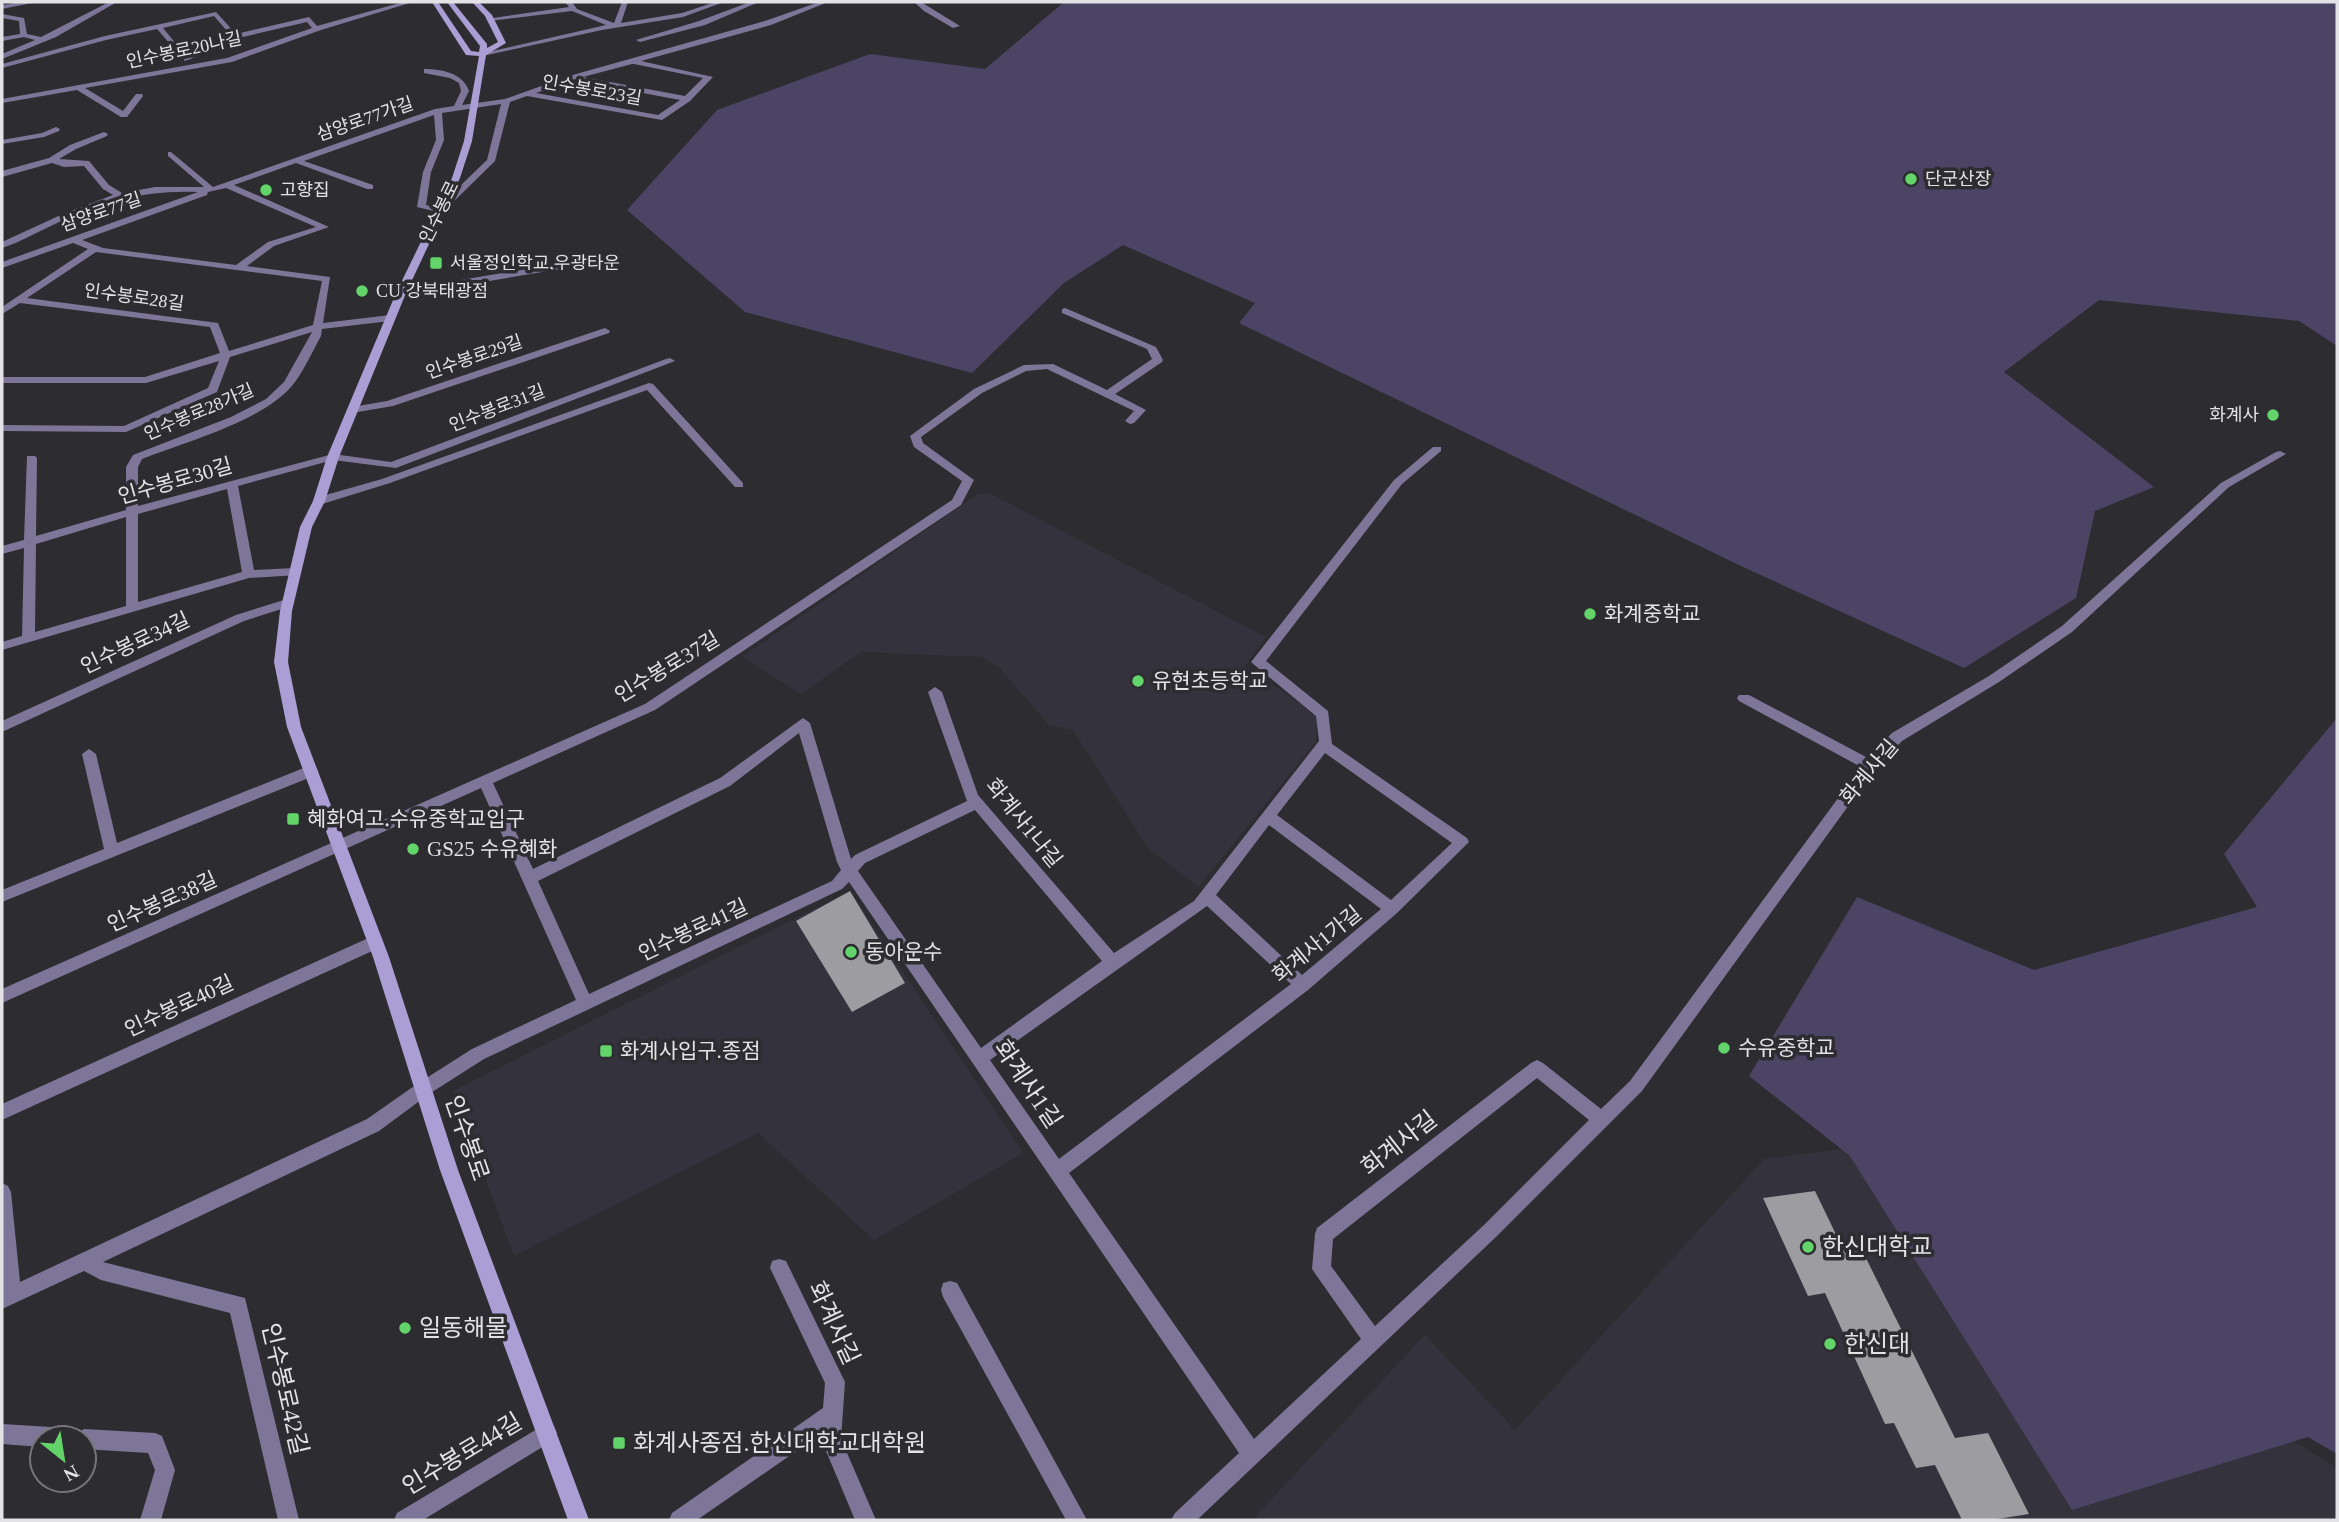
<svg xmlns="http://www.w3.org/2000/svg" width="2339" height="1522" font-family="'Times New Roman','Noto Sans KR',serif">
<rect width="100%" height="100%" fill="#2d2c30"/>
<path fill="#34323c" d="M989,493l277,144 -21,29 72,49 -1,27 -118,145 -50,-39 -75,-118 -24,-5 -50,-58 -18,-10 -120,-5 -60,42 -59,-37 236,-163z
M850,891l173,262 -149,87 -116,-107 -244,123 -61,-165z
M1866,1146l416,288 55,34v52h-1085l173,-185 90,95 249,-271z"/>
<path fill="#4c4465" d="M1064,2h1273v344l-38,-25 -200,-21 -95,72 150,115 -59,24 -19,87 -112,70 -223,-102 -502,-243 16,-20 -132,-58 -59,38 -92,90 -227,-61 -118,-102 90,-100 153,-56 115,15z
M2337,718v736l-29,-17 -236,73 -222,-354 -101,-80 108,-179 177,73 223,-63 -33,-53z"/>
<path fill="#9d9ca1" d="M850,891l55,92 -53,29 -56,-91z
M1815,1191l30,62 17,-3 93,188 33,-5 41,81 -38,6h-29l-27,-55 -19,3 -22,-45 -9,1 -60,-131 -17,3 -45,-98z"/>
<g fill="none" stroke-linecap="round" stroke-linejoin="round">
<path fill="#7d7698" fill-rule="evenodd" d="M22,2h15l-35,7v-4z
M109,2h8l-61,35 -54,22v-5l33,-14 -11,-3 -22,4v-4l18,-3 -1,-13 -17,-3v-4l22,4 3,16 14,3z
M403,2h10l-92,28 -89,32 -147,26 38,23 13,-17h6l1,2 -16,21h-6l-44,-27 -75,13v-4l225,-41 85,-30 -5,-6 -73,17 -20,-23 -51,12 23,28 27,-9 4,2 -32,12 -28,-32 -51,11 -104,28v-4l103,-28 111,-24 20,22 73,-17 8,9z
M565,2h7l5,7 37,14 8,-21h6l-7,21 61,-10 33,-11h9l-41,15 -81,13 -119,26 -4,-2 127,-29 -34,-14 -82,10 -4,-2 83,-12z
M750,2h9l-54,23 -65,17 -4,-2 63,-19z
M819,2h9l-57,23 -130,36 72,16 -23,24 -28,19 -135,-24 -17,6 -15,59 -53,52 -25,-6 6,-35 13,-32 -2,-25 -130,46 69,24v4h-6l-71,-26 -62,22 95,42 -55,19 -27,20 83,11 -7,46 67,-8 5,3 -5,3 -68,8 -1,7c-9,16 -18,37 -30,51 -31,35 -106,55 -149,72l-4,8v39l195,-52 58,8 275,-103 4,-1 5,3 -279,107 -63,-8 -95,26 16,84 41,-2 4,1 2,3 -2,3 -50,3 -247,72v-8l20,-6 2,-88 -22,6v-8l22,-6 3,-84h8l2,2 -1,78 90,-26v-43l7,-12 98,-38 35,-18 18,-17 28,-50 -82,25 -13,35 -91,40 -124,-1v-6l122,1 84,-38 11,-27 -73,22h-144v-6h143l75,-24 -10,-26 -190,-24 -18,11v-7l86,-58 -15,-6 -71,25v-6l196,-70c-54,-2 -93,9 -141,31 -18,8 -36,19 -55,25v-6l63,-29 48,-18 -10,-6 -19,-23 -20,1 -12,-4 -50,14v-6l47,-13 21,-13 34,-13 4,2 -1,2 -31,13 -17,10 30,2 20,24 13,8 33,-6h49l-36,-31v-4h3l42,35 222,-78 19,-3 7,-15 -2,-8 -9,-5 -26,-5v-4c18,0 39,4 45,22l-7,14 43,-6 64,-23 196,-55zM632,64h2l69,14 -18,18 -102,-19zM575,79l4,2 101,19 -22,15 -122,-22zM501,104l-14,56 -50,48 -11,-3 5,-33 13,-32 -2,-27zM226,188l90,39 -48,15 -32,23 -133,-17 -21,-8 125,-45 1,-3zM96,252l226,29 -9,44 -84,26 -11,-28 -191,-25zM227,489l15,83 -104,30v-88zM126,517v89l-91,26 1,-88z
M914,2h7l39,24 -7,2 -29,-17z
M56,127l4,2 -1,2 -15,6 -42,7v-4l40,-7z
M575,261l5,3 -2,2 -177,30 -5,-3 5,-3z
M1065,308l91,39 7,13 -1,2 -47,32 31,16 -12,13 -4,1 -5,-3 9,-10 -87,-42 -21,2 -44,22 -61,44 2,6 51,37 -13,25 -306,205 -162,73 40,86 187,-91 83,-60 7,5 41,136 4,-4 112,-54 -39,-109 7,-5 7,5 36,103 136,158 80,-52 125,-160 -3,-25 -65,-54 143,-182 39,-33h8v4l-39,33 -136,177 62,50 4,33 135,94 2,4 -72,71 -89,77 -239,183 185,266 107,-100 -49,-70 3,-35 2,-6 214,-165 6,-3 6,3 58,46 29,-28 231,-314 -122,-66 -2,-3 2,-3h10l119,63 24,-25 97,-57 73,-50 159,-143 55,-31 4,-1 6,3 -57,33 -157,145 -73,50 -97,59 -27,28 -233,322 -145,145 -300,284h-26l4,-7 64,-60 -390,-571 -7,7 -358,170 -55,35 -50,37 -276,131 142,36 54,222h-21l-48,-207 -129,-33 -17,-9 -82,38v-126l6,3 3,6 9,90 347,-163 50,-35 55,-35 104,-49 -95,-212 -479,215v-14l643,-285 307,-204 10,-19 -48,-34 -4,-11 64,-47 50,-24 29,-1 54,26 45,-31 -5,-10 -85,-36v-4zM799,733l38,129 4,8 -9,11 -243,113 -51,-113 192,-95zM1325,753l127,90 -61,57 -114,-85zM975,810l127,151 -121,87 -123,-177 7,-8zM1269,825l112,84 -79,66 -86,-80zM1207,906l84,78 -232,175 -69,-99zM1537,1078l52,42 -104,104 -110,102 -44,-60 2,-27z
M605,328l5,3 -1,2 -216,73 -41,7 -5,-3 5,-3 35,-6z
M649,383l4,1 90,99v4h-8l-88,-97 -257,93 -71,22 -6,-4 2,-3 67,-19z
M287,599l6,4 -2,3 -47,15 -242,111v-11l234,-106z
M89,749l7,5 21,89 189,-76h10l2,4 -2,4 -314,127v-12l102,-41 -22,-95z
M375,935l6,2 2,5 -2,5 -379,173v-16z
M779,1259l7,2 59,121 -4,57 35,81h-21l-34,-81v-5l-124,86h-28l3,-7 151,-105 2,-25 -55,-115 2,-7z
M950,1281l7,2 130,237h-21l-123,-223 -2,-7 2,-7z
M547,1423l7,3 3,7 -3,7 -131,80h-29l3,-7z
M2,1424l65,4 7,3 2,3 8,-5 71,4 7,3 13,34 -14,50h-21l15,-50 -7,-17 -64,-4v-11h-42v9l-40,-3z"/>
<path fill="#ab9ed5" fill-rule="evenodd" d="M432,2h6l33,49 8,1 1,-6 -33,-44h6l34,42v4l11,-6 -13,-26 -13,-14h7l13,13 14,28 -20,12 -14,86 -12,37 -54,115 -67,164 -14,44 -13,26 -20,84 -4,51 13,65 88,230 69,213 131,350h-21l-128,-350 -67,-213 -86,-230 -13,-65 6,-51 20,-84 13,-26 14,-44 69,-164 56,-115 12,-37 15,-85 -13,-1z"/>
</g>
<g fill="#62d469" stroke="#2d2c30" stroke-width="2.5">
<circle cx="1911" cy="179" r="7"/>
<circle cx="266" cy="190" r="7"/>
<rect x="429" y="256" width="14" height="14" rx="3.5"/>
<circle cx="362" cy="291" r="7"/>
<circle cx="2273" cy="415" r="7"/>
<circle cx="1590" cy="614" r="7"/>
<circle cx="1138" cy="681" r="7"/>
<rect x="286" y="812" width="14" height="14" rx="3.5"/>
<circle cx="413" cy="849" r="7"/>
<circle cx="851" cy="952" r="7"/>
<circle cx="1724" cy="1048" r="7"/>
<rect x="599" y="1044" width="14" height="14" rx="3.5"/>
<circle cx="1808" cy="1247" r="7"/>
<circle cx="405" cy="1328" r="7"/>
<circle cx="1830" cy="1344" r="7"/>
<rect x="612" y="1436" width="14" height="14" rx="3.5"/>
</g>
<g text-anchor="middle" stroke-width="7" stroke-linejoin="round" paint-order="stroke">
<g font-size="18" fill="#e3e3e6" stroke="#2d2c30">
<text transform="translate(184 50) rotate(-12)" y="6">인수봉로20나길</text>
<text transform="translate(592 90) rotate(10)" y="6">인수봉로23길</text>
<text transform="translate(365 119) rotate(-19)" y="6">삼양로77가길</text>
<text transform="translate(101 212) rotate(-19)" y="6">삼양로77길</text>
<text transform="translate(439 212) rotate(-64)" y="6">인수봉로</text>
<text transform="translate(134 297) rotate(8)" y="6">인수봉로28길</text>
<text transform="translate(474 357) rotate(-19)" y="6">인수봉로29길</text>
<text transform="translate(497 408) rotate(-21)" y="6">인수봉로31길</text>
<text transform="translate(199 412) rotate(-23)" y="6">인수봉로28가길</text>
</g>
<g font-size="18" fill="#e3e3e6" stroke="#2d2c30" text-anchor="start">
<text x="1925" y="185">단군산장</text>
<text x="280" y="196">고향집</text>
<text x="450" y="269">서울정인학교.우광타운</text>
<text x="376" y="297">CU 강북태광점</text>
<text x="2259" y="421" text-anchor="end">화계사</text>
</g>
<g font-size="21" fill="#e3e3e6" stroke="#2d2c30">
<text transform="translate(175 481) rotate(-16)" y="7">인수봉로30길</text>
<text transform="translate(135 643) rotate(-25)" y="7">인수봉로34길</text>
<text transform="translate(667 667) rotate(-31)" y="7">인수봉로37길</text>
<text transform="translate(1869 772) rotate(-50)" y="7">화계사길</text>
<text transform="translate(1024 823) rotate(51)" y="7">화계사1나길</text>
<text transform="translate(162 902) rotate(-24)" y="7">인수봉로38길</text>
<text transform="translate(693 930) rotate(-25)" y="7">인수봉로41길</text>
<text transform="translate(1317 944) rotate(-39)" y="7">화계사1가길</text>
<text transform="translate(179 1006) rotate(-25)" y="7">인수봉로40길</text>
</g>
<g font-size="21" fill="#e3e3e6" stroke="#2d2c30" text-anchor="start">
<text x="1604" y="621">화계중학교</text>
<text x="1152" y="688">유현초등학교</text>
<text x="307" y="826">혜화여고.수유중학교입구</text>
<text x="427" y="856">GS25 수유혜화</text>
<text x="865" y="959">동아운수</text>
<text x="1738" y="1055">수유중학교</text>
<text x="620" y="1058">화계사입구.종점</text>
</g>
<g font-size="24" fill="#e3e3e6" stroke="#2d2c30">
<text transform="translate(1028 1084) rotate(56)" y="8">화계사1길</text>
<text transform="translate(467 1138) rotate(71)" y="8">인수봉로</text>
<text transform="translate(1399 1143) rotate(-38)" y="8">화계사길</text>
<text transform="translate(834 1323) rotate(65)" y="8">화계사길</text>
<text transform="translate(285 1389) rotate(77)" y="8">인수봉로42길</text>
<text transform="translate(462 1454) rotate(-31)" y="8">인수봉로44길</text>
</g>
<g font-size="24" fill="#e3e3e6" stroke="#2d2c30" text-anchor="start">
<text x="1822" y="1255">한신대학교</text>
<text x="419" y="1336">일동해물</text>
<text x="1844" y="1352">한신대</text>
<text x="633" y="1451">화계사종점.한신대학교대학원</text>
</g>
</g>
<rect width="2339" height="1522" fill="none" stroke="#e3e3e6" stroke-width="7"/>
<g transform="translate(63 1459) rotate(150)"><circle r="33" fill="#2d2c30" stroke="#767579" stroke-width="2"/>
<path d="M0-5L12 26L0 18L-12 26Z" fill="#62d469"/>
<text y="-10" font-size="19" font-weight="bold" text-anchor="middle" fill="#e3e3e6">N</text>
</g>
</svg>
